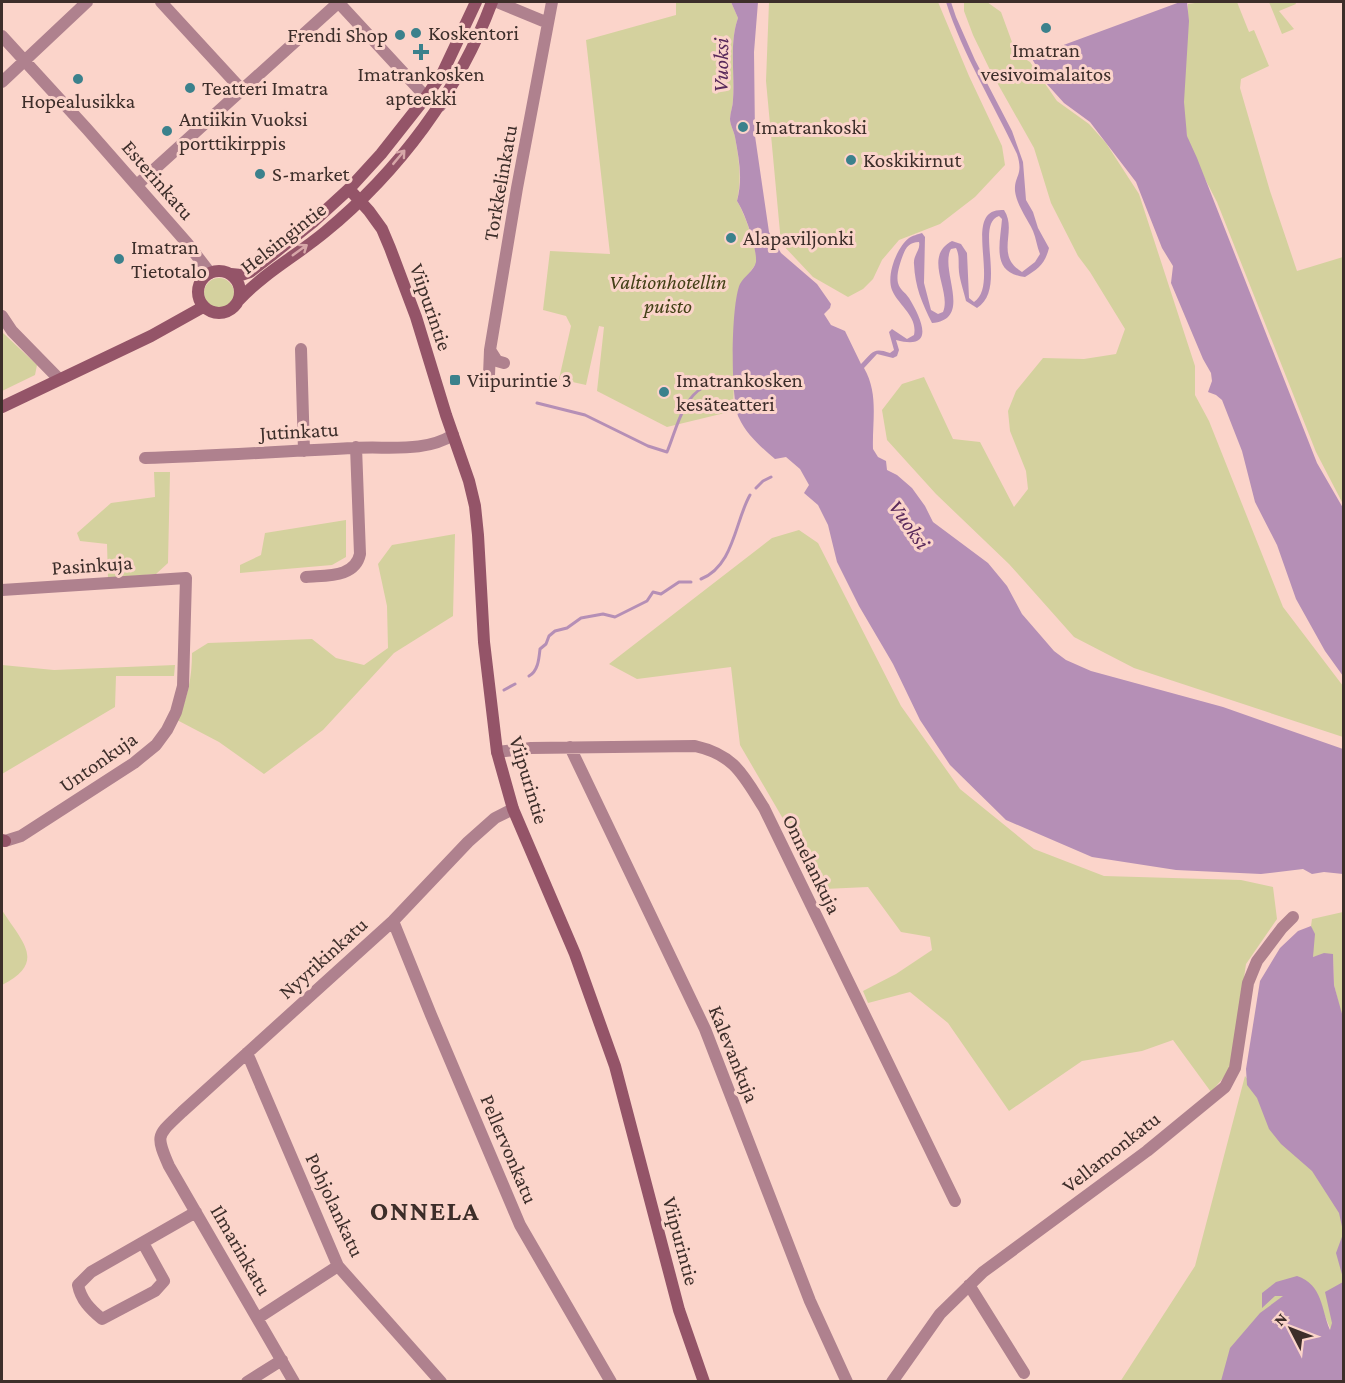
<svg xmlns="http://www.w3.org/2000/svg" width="1345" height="1383" font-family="'Crimson Pro',serif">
<rect width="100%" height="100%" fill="#fbd4ca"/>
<path fill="#d4d19e" d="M676,2h55l7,16c-9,25 -3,56 -5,82 0,6 -3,13 -3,19 0,6 4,12 5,18 4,22 7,41 2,64 7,11 22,51 19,63 -1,1 -6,8 -6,8l-16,110 -1,29 -66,16 -70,-36 7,-64 -5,-1 -13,59 -27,-6 12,-53 -5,-10 -23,-6 7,-59 60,3 -24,-214 90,-25z
M769,2h169l31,74 33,70 3,19 -30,32 -35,27 -41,16 -17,20 -9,19 -10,10 -15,8 -35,-20 -32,-34 -15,-162z
M964,2h23l14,10 15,41 14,9 27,39 32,23 17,19 33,51 56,172v29l14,26 74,186 60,79v51l-209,-69 -60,-31 -65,-73 -73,-70 -49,-54 -5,-30 20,-26 22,-7 29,62 27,3 34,65 14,-18 -2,-18 -16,-40 -2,-20 8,-20 27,-33 41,1 32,-5 9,-25 -35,-57 -12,-16 -27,-53 -17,-55 -44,-78 -17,-35 -9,-24z
M1202,2h35l12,30 5,-2 15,36 -28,13 -1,9 30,103 27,80 46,-14v247l-27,-52 -99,-250 -28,-54 -9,-53 7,-54 1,-37z
M1269,2h26l1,2 -17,7 15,18 -12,5z
M204 293a15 15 0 1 1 30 0a15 15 0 1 1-30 0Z
M2,332l35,33 -2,10 -33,16z
M154,472h16l-2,91 -12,11 -48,4 -1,-34 -27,-3 -3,-8 34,-30 44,-6z
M346,520v37l-14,8 -92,8v-8l21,-10 4,-22z
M799,530l19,13 83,163 59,83 74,60 70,27 137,4 32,7 4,32 -31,45 -15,105 -20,23 -38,-52 -31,11 -60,10 -73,50 -61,-88 -38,-31 -42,11 -5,-12 33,-17 36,-24 -2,-13 -29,-5 -33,-45 -44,2 -84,-144 -9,-78 -94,12 -28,-15 163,-126z
M455,534l-2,82 -59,37 -71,77 -59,44 -45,-32 -42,-22c11,-22 15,-43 15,-67l16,-10 104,-4 24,19 28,7 24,-17 -1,-42 -9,-42 14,-19z
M2,665l52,5 121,-5 -1,11h-58l-1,31 -113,67z
M2,910c19,31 46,52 0,75z
M1343,912v109l-9,-36 -1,-30 -21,2 2,-23 -3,-8 1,-7z
M1245,1076l98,126v90l-8,48 -13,-31 -87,72 -115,1 75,-116z"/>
<path fill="#b58fb6" d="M731,2h27l-4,50 1,84 14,96 12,21 36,31 14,20 -1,4 -6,6 7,11 14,6 16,33c12,-12 12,-17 29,-11l4,-3 -5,-18 3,-3 15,10 7,-4c4,-19 -16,-30 -22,-45 -6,-15 5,-43 17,-52 3,-2 9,-4 13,-5l3,4 -1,46 7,27 7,4 5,-2c9,-21 -21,-55 9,-71l9,3 6,9 2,45 5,4c27,-18 -14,-95 30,-92 14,21 -10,45 18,62l13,-10 5,-8c-3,-7 -4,-16 -7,-23 -6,-13 -16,-25 -18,-40 -1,-16 9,-15 2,-37 -24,-51 -54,-99 -71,-152h5l5,15 19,43 37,71 11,31 3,38 7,12 5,16 11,20c-4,16 -11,21 -24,29 -34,-4 -25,-32 -23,-58l-3,-3c-25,8 9,73 -22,92l-11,-7c-2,-9 -6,-20 -7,-29 -1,-9 1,-16 -3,-24l-5,1c-12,21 23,70 -19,74 -10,-20 -17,-36 -18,-59 -1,-9 7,-14 5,-22 -9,0 -13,5 -16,13 -3,8 -7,20 -5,28 2,7 7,9 11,15 12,20 28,53 -13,42l3,10 -2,6 -4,2 -16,-4 -13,14c15,26 8,53 9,81l5,8 8,4 1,9 10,5 15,13 13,18 8,16 55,41 19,23 15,28 32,37 12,9 25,11 132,36 120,42v125l-19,-2 -12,2 -9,-5 -42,5 -85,-4 -84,-13 -86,-37 -56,-55 -30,-45 -27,-56 -34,-58 -22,-44 -9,-37 -10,-20 -14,-12 5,-8 -9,-16 -14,-12 -11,2c-13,-11 -29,-25 -36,-41 -9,-20 -8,-115 1,-134 4,-8 14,-13 16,-22 1,-15 -11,-49 -19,-61 6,-23 2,-42 -2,-64 -1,-6 -5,-12 -5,-18 0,-6 3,-13 3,-19 2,-26 -4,-57 5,-82z
M1180,2h7l2,19 -5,81 3,34 10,22 120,305 26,45v168l-18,-25 -29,-52 -19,-54 -22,-43 -13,-51 -20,-51 -6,-5 -8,-3 4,-11 -1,-8 -8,-14 -32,-76 2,-17 -11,-18 -26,-66 -46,-60 -26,-19 -18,-20 -15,-26z
M1311,926l4,8 -2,23 11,-4 9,1 1,31 10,36 -1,210 -4,-18 -27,-42 -31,-27 -12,-15 -12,-31 -10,-13 -1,-16 14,-88 20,-33 18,-17z
M1343,1234v44l-7,-25z
M1297,1276c26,9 24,33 33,54l2,-7 -7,-31 18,-10v99h-122l9,-33 30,-35 23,-17h-8l-13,12v-15l14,-11z"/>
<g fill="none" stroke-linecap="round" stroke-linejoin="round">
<path stroke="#b58fb6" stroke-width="3" d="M537,403l48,12 63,31 19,6c9,-21 15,-54 37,-65 9,-5 23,-1 33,-5
M756,488l7,-7 8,-4
M701,579c33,-13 34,-58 49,-84
M529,676c9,-5 10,-17 11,-27l6,-5 3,-8 6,-5 12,-3 14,-10 22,-4 12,3 32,-16 6,-9 8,2 18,-12h12
M504,690l11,-6"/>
<path stroke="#af818e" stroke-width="12" d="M161,2l81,88
M338,2l88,95 14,9
M497,2l51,21
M2,36l85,93 100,114 23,30
M2,82l85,-80
M137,185l202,-183
M2,316l10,15 47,48
M301,349l3,102
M490,350l7,11 7,2
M489,375l1,-25 27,-162 35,-186
M145,458c70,-2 140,-7 210,-10 33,-2 69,5 98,-13
M306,577c20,-2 49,1 54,-23l-4,-107
M2,590l184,-12 -3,108 -7,26 -9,18 -11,15 -22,18 -113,73 -16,5
M570,747l135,282 105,272 37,81
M497,752l34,-4 164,-2c40,9 48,29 69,62l191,393
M393,921l38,94 89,210 91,157
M247,1053l91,213 103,116
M143,1243l21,38 -9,10 -53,28c-12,-10 -21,-19 -24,-34l13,-13 105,-60
M969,1285l55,88
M258,1318l80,-52
M247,1382l35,-22
M294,1382l-125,-216c-14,-32 -12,-30 13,-54l211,-191 75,-79 27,-24 18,-9
M892,1382l48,-68 43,-42 164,-121 78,-64 10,-19 13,-85 9,-22 25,-33 11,-11"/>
<path stroke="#945468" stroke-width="12" d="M349,189l20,22 13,18 8,19 26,69 30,98 23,66 6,25 3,29 6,107 13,110 16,57 62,145 40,112 64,244 25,72
M198 292a21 21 0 1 1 42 0a21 21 0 1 1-42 0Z
M231,274l10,1 9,-3 22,-17 41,-33 36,-33 32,-35 45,-57 17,-25 33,-70
M239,300c25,-27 57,-44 86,-68 73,-60 134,-141 167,-230
M2,407l149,-71 52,-29
M2,840l3,1"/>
</g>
<defs><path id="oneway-shaft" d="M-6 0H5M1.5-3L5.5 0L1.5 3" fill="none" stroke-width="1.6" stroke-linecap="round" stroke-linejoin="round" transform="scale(1.5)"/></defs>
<g stroke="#d7a7a8">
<use href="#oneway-shaft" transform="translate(399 157) rotate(-50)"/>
<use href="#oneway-shaft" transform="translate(300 250) rotate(-36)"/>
</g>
<g fill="#3b818c" stroke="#fbd4ca" stroke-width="2">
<circle cx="1046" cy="28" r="6"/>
<circle cx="416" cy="33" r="6"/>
<circle cx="400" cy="35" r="6"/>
<path d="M418 43h6v6h6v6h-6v6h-6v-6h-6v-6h6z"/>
<circle cx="78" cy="79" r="6"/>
<circle cx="190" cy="88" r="6"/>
<circle cx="743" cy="127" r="6"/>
<circle cx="167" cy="131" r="6"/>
<circle cx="851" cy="160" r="6"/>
<circle cx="260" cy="174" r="6"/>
<circle cx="731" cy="238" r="6"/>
<circle cx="119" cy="259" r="6"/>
<rect x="449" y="374" width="12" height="12" rx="3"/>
<circle cx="664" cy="392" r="6"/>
</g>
<g text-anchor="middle" stroke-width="6" stroke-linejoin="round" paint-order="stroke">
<g font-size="21" fill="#3d2e2a" stroke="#fbd4ca" text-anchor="start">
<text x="428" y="40">Koskentori</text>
<text x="388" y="42" text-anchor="end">Frendi Shop</text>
<text x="1046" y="57" text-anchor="middle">Imatran<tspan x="1046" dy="24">vesivoimalaitos</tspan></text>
<text x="421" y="81" text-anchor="middle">Imatrankosken<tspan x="421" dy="24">apteekki</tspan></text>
<text x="202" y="95">Teatteri Imatra</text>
<text x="78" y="108" text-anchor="middle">Hopealusikka</text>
<text x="179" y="126">Antiikin Vuoksi<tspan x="179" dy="24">porttikirppis</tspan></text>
<text x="755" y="134">Imatrankoski</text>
<text x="863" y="167">Koskikirnut</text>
<text x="272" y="181">S-market</text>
<text x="743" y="245">Alapaviljonki</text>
<text x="131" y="254">Imatran<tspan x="131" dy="24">Tietotalo</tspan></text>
<text x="467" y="387">Viipurintie 3</text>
<text x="676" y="387">Imatrankosken<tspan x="676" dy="24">kesäteatteri</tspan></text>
</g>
<g font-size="21" fill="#3d2e2a" stroke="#fbd4ca">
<text transform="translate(158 180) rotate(49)" y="7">Esterinkatu</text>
<text transform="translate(500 183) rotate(-80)" y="7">Torkkelinkatu</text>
<text transform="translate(283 238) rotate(-38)" y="7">Helsingintie</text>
<text transform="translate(431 307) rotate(71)" y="7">Viipurintie</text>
<text transform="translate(299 431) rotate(-3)" y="7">Jutinkatu</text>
<text transform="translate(92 565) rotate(-4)" y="7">Pasinkuja</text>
<text transform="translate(98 762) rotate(-35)" y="7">Untonkuja</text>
<text transform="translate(529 780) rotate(73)" y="7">Viipurintie</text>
<text transform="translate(812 864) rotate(64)" y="7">Onnelankuja</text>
<text transform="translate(323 958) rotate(-42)" y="7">Nyyrikinkatu</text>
<text transform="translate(734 1054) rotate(68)" y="7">Kalevankuja</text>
<text transform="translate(509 1149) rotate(67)" y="7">Pellervonkatu</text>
<text transform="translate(1111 1152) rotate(-38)" y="7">Vellamonkatu</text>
<text transform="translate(335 1205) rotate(65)" y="7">Pohjolankatu</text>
<text transform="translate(681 1241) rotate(75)" y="7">Viipurintie</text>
<text transform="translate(241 1250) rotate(60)" y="7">Ilmarinkatu</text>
</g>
<g font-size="21" font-style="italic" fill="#434016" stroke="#fbd4ca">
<text x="668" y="289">Valtionhotellin<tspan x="668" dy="24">puisto</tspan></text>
</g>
<g font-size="22" font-style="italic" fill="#59295b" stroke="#fbd4ca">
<text transform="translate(720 65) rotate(-89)" y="8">Vuoksi</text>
<text transform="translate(910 524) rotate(55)" y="8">Vuoksi</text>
</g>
<g font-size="27" font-weight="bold" letter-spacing="1.5" fill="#3d2e2a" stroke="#fbd4ca">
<text x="425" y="1220">ONNELA</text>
</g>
</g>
<rect width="1345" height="1383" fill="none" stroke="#3d2e2a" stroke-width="6"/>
<g transform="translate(1291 1329) rotate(312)" stroke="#fbd4ca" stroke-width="4.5" paint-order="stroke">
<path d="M0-4.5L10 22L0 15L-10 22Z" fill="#3d2e2a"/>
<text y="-9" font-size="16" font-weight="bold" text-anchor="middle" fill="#3d2e2a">N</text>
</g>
</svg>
